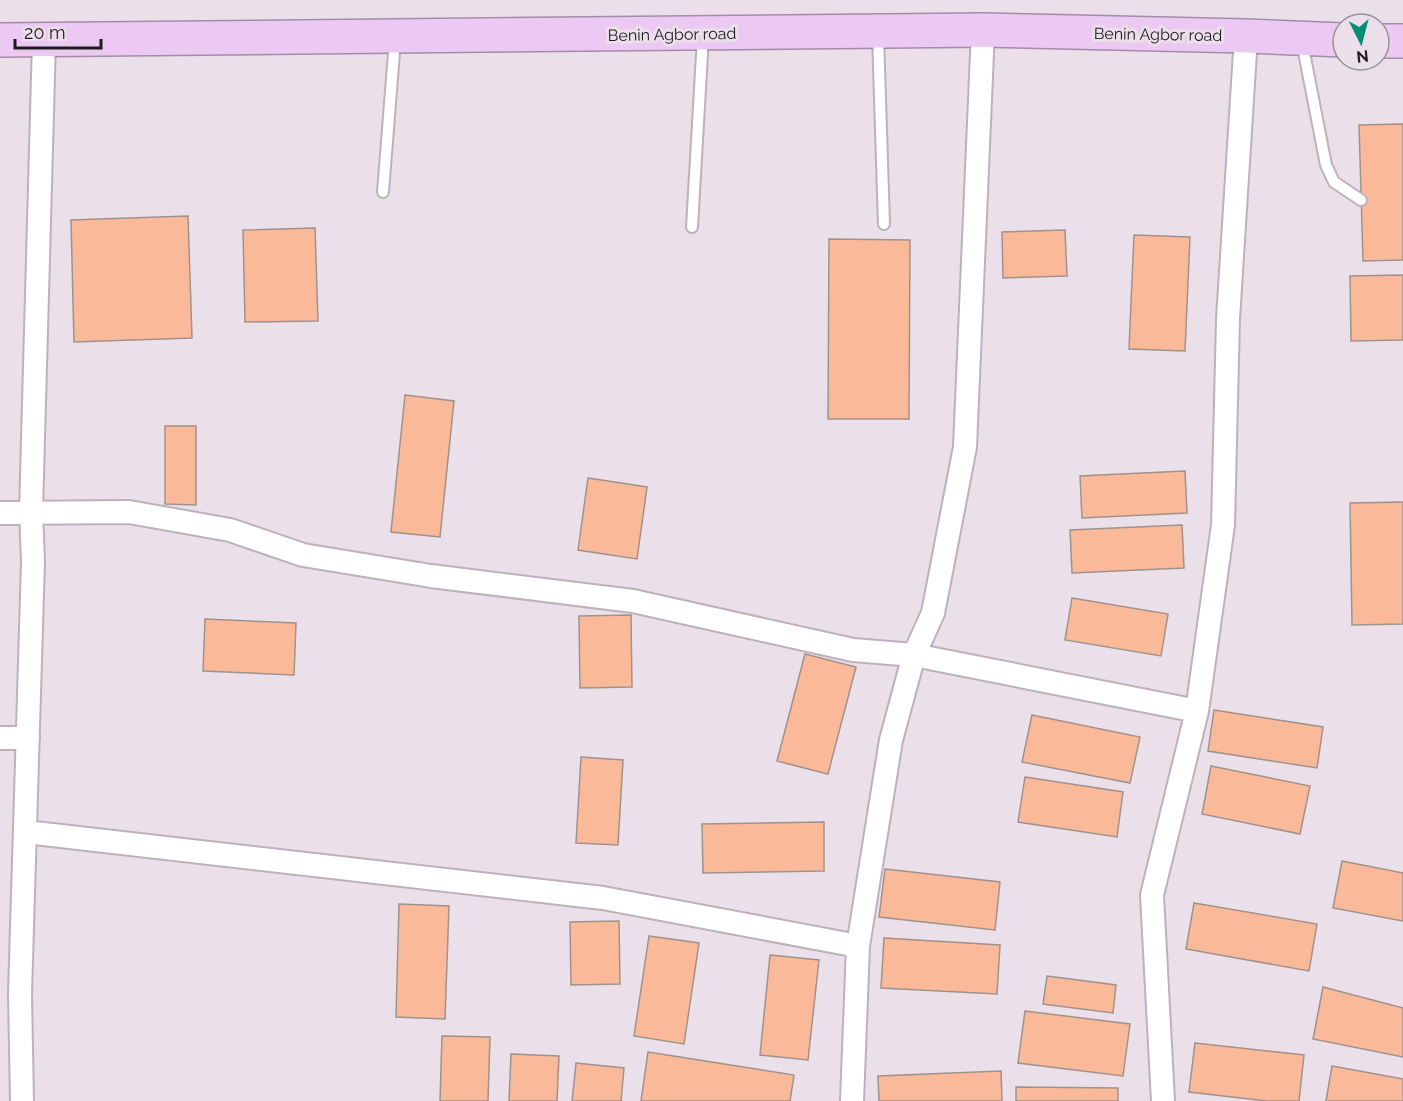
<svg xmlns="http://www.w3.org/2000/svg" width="1403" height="1101" font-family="Raleway,sans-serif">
<rect width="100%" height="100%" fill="#ebdfea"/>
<path fill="#faba9a" stroke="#a0928b" stroke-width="1.5" d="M1403,124v136l-40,1 -4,-136z
M188,216l4,122 -118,4 -3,-122z
M315,228l3,93 -73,1 -2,-92z
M1065,230l2,46 -64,2 -1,-46z
M1134,235l56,2 -5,114 -56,-2z
M829,239l81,1 -1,179h-81z
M1403,275v65l-52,1 -1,-65z
M405,395l49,6 -14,136 -49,-5z
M165,426h31v79l-31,-1z
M1185,471l2,42 -105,5 -2,-42z
M588,478l59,9 -10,72 -59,-9z
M1403,502v122l-51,1 -2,-122z
M1182,525l2,43 -112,5 -2,-43z
M1072,598l96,16 -7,42 -96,-16z
M631,615l1,72 -52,1 -1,-72z
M205,619l91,4 -2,52 -91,-4z
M805,654l51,13 -28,107 -51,-13z
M1214,710l109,17 -6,41 -109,-17z
M1032,715l108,22 -10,46 -108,-21z
M581,757l42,3 -5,85 -42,-2z
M1211,766l99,20 -10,48 -98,-20z
M1025,777l98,15 -6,45 -99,-15z
M824,822v49l-121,2 -1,-49z
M1342,861l61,12v48l-70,-13z
M885,869l115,13 -5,48 -116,-13z
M1194,903l123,21 -8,47 -123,-22z
M399,904l50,2 -4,113 -49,-2z
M619,921l1,63 -49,1 -1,-63z
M649,936l50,7 -15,101 -50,-8z
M884,938l116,7 -3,49 -116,-6z
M770,955l49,5 -11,100 -48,-5z
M1047,976l69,9 -3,28 -70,-9z
M1323,987l80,21v49l-90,-18z
M1025,1011l105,13 -7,52 -105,-13z
M442,1036l48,1 -2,64h-48z
M1195,1043l109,12 -5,46h-32l-78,-9z
M648,1052l146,23 -4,26h-149z
M511,1054l48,2 -2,45h-48z
M576,1063l48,5 -3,33h-49z
M1332,1066l71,13v22h-77z
M1001,1071l1,30h-123l-1,-25z
M1016,1087l102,1v13h-102z"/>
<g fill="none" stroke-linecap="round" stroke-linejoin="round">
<defs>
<path id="lane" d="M878,34l6,190
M1302,42l24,123 8,17 27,18
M383,192l12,-152
M692,227l11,-190"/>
<path id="street" d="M0,513l129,-1 101,18 73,25 128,21 202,25 220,49 61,5 283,56
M0,738h28
M26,832l577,66 255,48
M22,1101l-2,-107 13,-433 -2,-49 13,-472
M852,1101l6,-155 33,-206 23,-85 19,-42 32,-166 18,-417
M1163,1101l-11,-206 45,-184 26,-186 5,-206 18,-283"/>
<path id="highway" d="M0,40l983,-10 263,6 97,4
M1379,41h24"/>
</defs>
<use href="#lane" stroke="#bdb1bc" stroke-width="14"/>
<use href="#street" stroke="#bdb1bc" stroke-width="26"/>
<use href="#highway" stroke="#a48ca8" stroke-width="36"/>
<use href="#lane" stroke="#fff" stroke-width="10"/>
<use href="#street" stroke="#fff" stroke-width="22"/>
<use href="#highway" stroke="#ebc9f2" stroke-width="33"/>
</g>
<g text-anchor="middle" stroke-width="6" stroke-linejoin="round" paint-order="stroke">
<g font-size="16" fill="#1f1b1f" stroke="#ebdfea">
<text transform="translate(672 34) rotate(-1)" y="6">Benin Agbor road</text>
<text transform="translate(1158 34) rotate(1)" y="6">Benin Agbor road</text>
</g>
</g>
<g transform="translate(1361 42) rotate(174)"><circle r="28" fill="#ebdfea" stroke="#999199" stroke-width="1.5"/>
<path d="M0-4.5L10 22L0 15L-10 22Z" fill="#058d75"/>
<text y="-9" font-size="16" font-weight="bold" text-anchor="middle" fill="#1f1b1f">N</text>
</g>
<path d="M15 39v9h86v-9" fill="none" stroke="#1f1b1f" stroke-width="3"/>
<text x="24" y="39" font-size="18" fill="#1f1b1f" stroke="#ebdfea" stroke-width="4.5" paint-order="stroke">20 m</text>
</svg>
